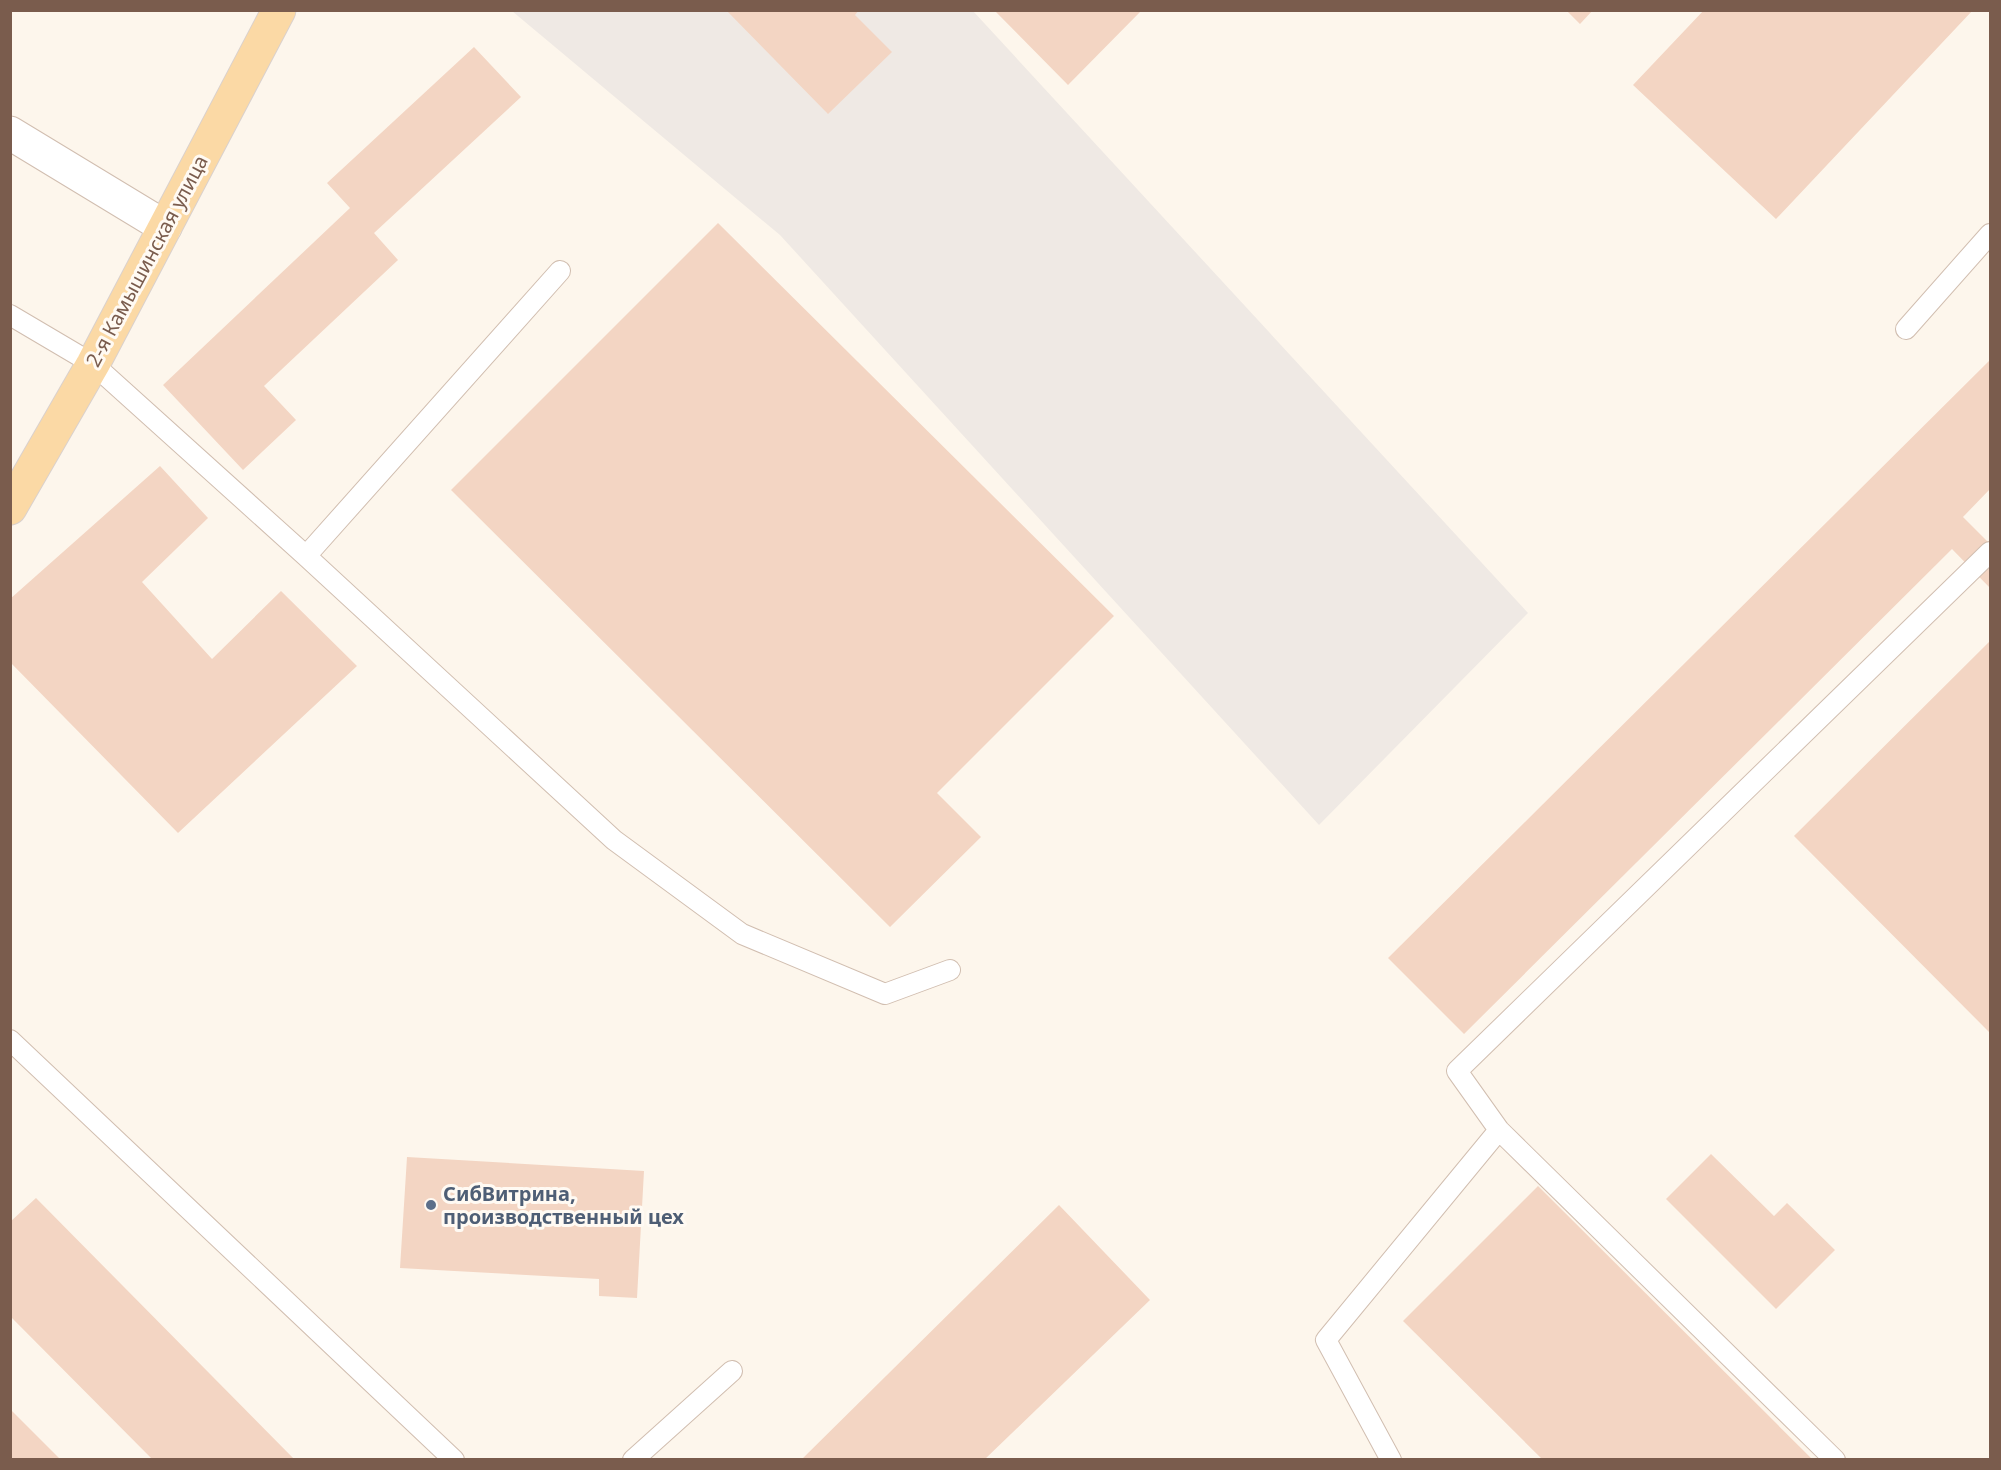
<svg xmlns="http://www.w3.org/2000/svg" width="2001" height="1470" font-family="'Noto Sans',sans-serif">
<rect width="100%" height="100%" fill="#fdf6ec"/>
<path fill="#efe9e4" d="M512,11h461l555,602 -209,212 -539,-590z"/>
<path fill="#f3d5c3" d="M726,10h133l-4,5 37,37 -64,62z
M994,10h148l-74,75z
M1566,10h27l-13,14z
M1704,10h269l-197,209 -143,-134z
M474,47l47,50 -147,136 24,27 -134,126 32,34 -53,50 -80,-85 187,-177 -23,-25z
M718,223l396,393 -177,177 44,44 -91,90 -439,-437z
M1990,360v129l-27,28 27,27v44l-38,-39 -488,485 -76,-76z
M160,466l48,52 -66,64 70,77 69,-68 76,75 -179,167 -168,-171v-63z
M1990,641v392l-196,-197z
M1711,1154l63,62 13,-13 48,47 -59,59 -110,-110z
M407,1157l237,14 -7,127 -38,-2v-17l-199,-11z
M1538,1186l275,274h-270l-140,-139z
M36,1198l259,262h-142l-143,-144v-94z
M1059,1205l91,95 -166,160h-183z
M10,1409l51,51h-51z"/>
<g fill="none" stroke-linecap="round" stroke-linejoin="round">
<defs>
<path id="service" d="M10,315l83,49 213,192 308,284 128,94 143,60 65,-24
M1906,329l84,-95
M306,556l254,-285
M10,1040l444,420
M1499,1130l336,330
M633,1460l99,-89
M1391,1460l-65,-120 173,-210 -42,-59 533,-519"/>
<path id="minor" d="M10,133l155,94"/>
<path id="primary" d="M10,508l83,-144 186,-354"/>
</defs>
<use href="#service" stroke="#d1beb0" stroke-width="22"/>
<use href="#minor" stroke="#d1beb0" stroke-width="35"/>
<use href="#primary" stroke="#dad1cd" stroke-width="35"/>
<use href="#service" stroke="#fff" stroke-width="20"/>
<use href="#minor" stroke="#fff" stroke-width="33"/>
<use href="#primary" stroke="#fbd9a5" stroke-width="33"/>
</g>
<circle fill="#5c6f8a" stroke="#fffaf3" stroke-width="2" cx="431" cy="1205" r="6"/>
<g text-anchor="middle" stroke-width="6" stroke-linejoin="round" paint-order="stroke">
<g font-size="20" fill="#7a5c4d" stroke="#fffaf3">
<text transform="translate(147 261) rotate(-62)" y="7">2-я Камышинская улица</text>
</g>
<g font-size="20" font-weight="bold" fill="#4e5e75" stroke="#fffaf3" text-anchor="start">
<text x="443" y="1201">СибВитрина,<tspan x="443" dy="23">производственный цех</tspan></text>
</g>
</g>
<rect width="2001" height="1470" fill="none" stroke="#7a5c4d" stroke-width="24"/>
</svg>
